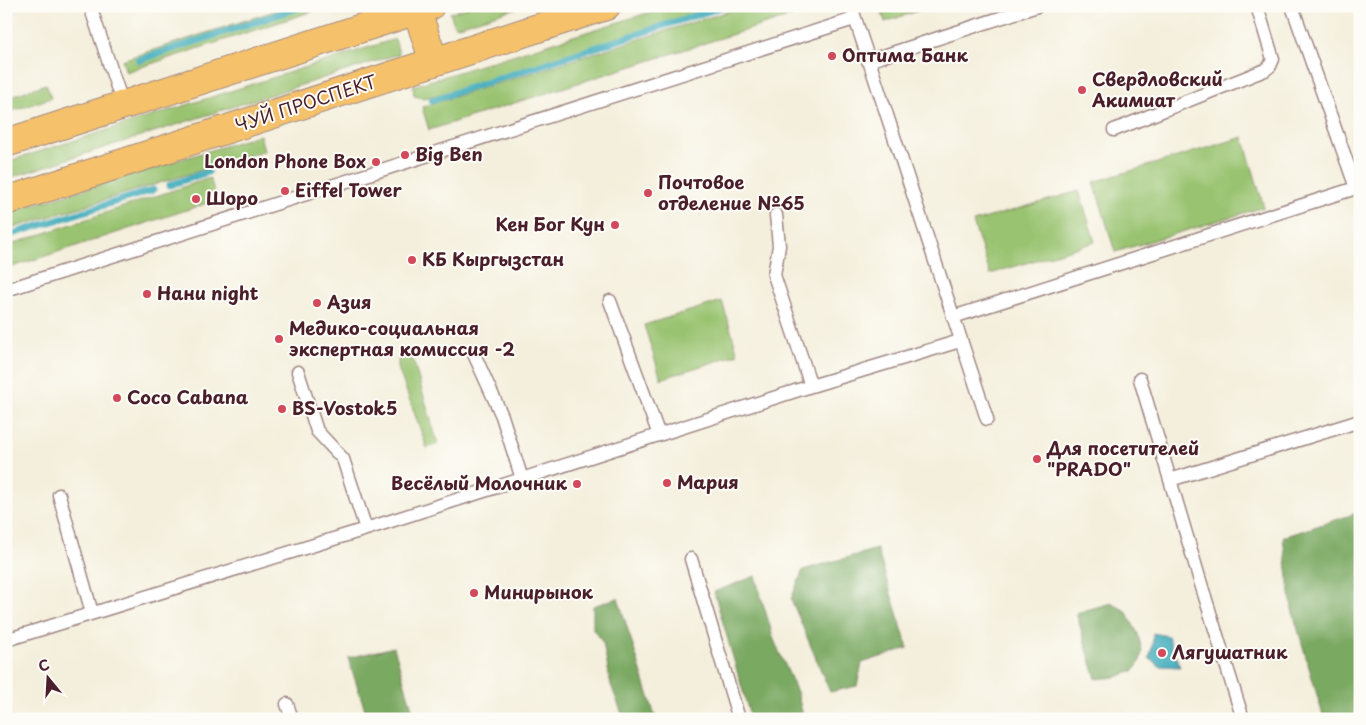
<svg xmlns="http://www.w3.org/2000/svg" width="1366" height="725" font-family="'Playpen Sans',sans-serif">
<rect width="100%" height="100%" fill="#fdfcf7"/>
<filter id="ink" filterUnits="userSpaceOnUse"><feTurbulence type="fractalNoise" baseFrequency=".02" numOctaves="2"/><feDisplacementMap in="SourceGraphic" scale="10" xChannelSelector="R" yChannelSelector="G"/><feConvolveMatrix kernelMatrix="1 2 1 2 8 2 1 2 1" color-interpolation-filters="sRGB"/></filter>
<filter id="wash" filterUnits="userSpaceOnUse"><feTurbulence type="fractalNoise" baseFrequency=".0096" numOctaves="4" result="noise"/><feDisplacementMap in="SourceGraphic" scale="20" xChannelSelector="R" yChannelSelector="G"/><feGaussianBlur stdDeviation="1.12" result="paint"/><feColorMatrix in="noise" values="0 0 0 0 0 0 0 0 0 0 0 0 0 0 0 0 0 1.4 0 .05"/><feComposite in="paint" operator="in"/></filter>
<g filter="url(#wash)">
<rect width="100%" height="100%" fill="#f4efdc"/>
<path fill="#99c36f" stroke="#72714d" d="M290,6h39l-203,66 -4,-12z
M472,6h51l-68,21 -5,-14z
M670,6h47l-259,84 -34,8 -10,-2 -1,-10z
M745,6h78l-394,124 -7,-23z
M880,6h52l-47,16z
M395,39l4,15 -393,125v-17z
M46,84l5,14 -45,15v-15z
M260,135l4,16 -258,79v-17z
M1243,137l21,70 -149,45 -21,-70z
M210,178l7,22 -211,69v-23z
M1079,191l16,51 -105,32 -17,-52z
M722,301l16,53 -77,25 -17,-54z
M405,356l8,4 25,84 -11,4 -29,-80v-8z"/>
<path fill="#7aa962" stroke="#626446" d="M1360,512v207h-36l-32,-110 -9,-72z
M877,549l31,99 -46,15 -5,23 -27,6 -39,-93 12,-29z
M755,576l19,64 23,52 7,27h-53l-37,-127z
M618,598l38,121h-32l-13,-34 -8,-42 -10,-14v-23z
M1111,603l15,8 12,23 4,17 -2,11 -7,9 -17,6 -20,2 -20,-66z
M394,647l21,72h-47l-20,-61z"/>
<path fill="#3dabbb" stroke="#446573" d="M1153,633l15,3 12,31 -21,-1 -10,-8 3,-10z"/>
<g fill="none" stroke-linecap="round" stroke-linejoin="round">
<path stroke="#3dabbb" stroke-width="7" d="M139,60l165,-54
M432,100l293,-94
M6,104l4,-2
M170,185l38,-13
M6,236l147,-46"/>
</g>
</g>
<g filter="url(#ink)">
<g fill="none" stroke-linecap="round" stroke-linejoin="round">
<defs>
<path id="lane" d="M90,6l33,99
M851,6l136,413
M868,61l169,-55
M1114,130l151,-60 5,-4 3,-7 -16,-53
M776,215l3,31 -5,29 37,111
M6,290l848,-271
M610,301l49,134
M953,317l403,-129 -64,-182
M473,352l29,64 20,63
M298,372l19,59 26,28 23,70
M1140,379l61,205 42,135
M1170,480l190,-59
M59,495l33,118
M691,559l48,160
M6,640l360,-111 445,-143 149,-45
M287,704l5,15"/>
<path id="primary" d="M417,11l17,51
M6,143l424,-137
M6,201l600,-195"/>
</defs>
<use href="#lane" stroke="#9f8784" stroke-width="15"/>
<use href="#primary" stroke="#9f8784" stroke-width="30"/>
<use href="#lane" stroke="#fff" stroke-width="12"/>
<use href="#primary" stroke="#f5c16b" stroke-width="28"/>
</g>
</g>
<g fill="#d1495b" stroke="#fdfcf7" stroke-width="2">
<circle cx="832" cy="56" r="5"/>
<circle cx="1082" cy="90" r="5"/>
<circle cx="405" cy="155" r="5"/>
<circle cx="376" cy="162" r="5"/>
<circle cx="285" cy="191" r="5"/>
<circle cx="648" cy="193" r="5"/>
<circle cx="196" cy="199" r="5"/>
<circle cx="615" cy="225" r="5"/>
<circle cx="412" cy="260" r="5"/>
<circle cx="147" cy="294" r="5"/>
<circle cx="317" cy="303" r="5"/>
<circle cx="279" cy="339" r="5"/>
<circle cx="117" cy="398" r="5"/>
<circle cx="282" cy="409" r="5"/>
<circle cx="1037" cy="459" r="5"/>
<circle cx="667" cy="483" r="5"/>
<circle cx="577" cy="484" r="5"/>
<circle cx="474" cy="593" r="5"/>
<circle cx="1162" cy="653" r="5"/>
</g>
<g text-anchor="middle" stroke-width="4" stroke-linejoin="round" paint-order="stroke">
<g font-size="18" font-weight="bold" fill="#4a1f2b" stroke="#fdfcf7" text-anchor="start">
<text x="842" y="62">Оптима Банк</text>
<text x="1092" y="86">Свердловский<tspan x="1092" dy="21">Акимиат</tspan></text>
<text x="415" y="161">Big Ben</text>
<text x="366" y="168" text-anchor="end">London Phone Box</text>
<text x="658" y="189">Почтовое<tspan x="658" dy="21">отделение №65</tspan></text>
<text x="295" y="197">Eiffel Tower</text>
<text x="206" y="205">Шоро</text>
<text x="605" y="231" text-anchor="end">Кен Бог Кун</text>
<text x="422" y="266">КБ Кыргызстан</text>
<text x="157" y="300">Нани night</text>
<text x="327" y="309">Азия</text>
<text x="289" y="335">Медико-социальная<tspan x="289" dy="21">экспертная комиссия -2</tspan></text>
<text x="127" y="404">Coco Cabana</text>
<text x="292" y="415">BS-Vostok5</text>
<text x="1047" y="455">Для посетителей<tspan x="1047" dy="21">"PRADO"</tspan></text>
<text x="677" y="489">Мария</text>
<text x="567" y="490" text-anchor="end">Весёлый Молочник</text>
<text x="484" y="599">Минирынок</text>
<text x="1172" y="659">Лягушатник</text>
</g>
<g font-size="18" fill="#4a1f2b" stroke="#fdfcf7">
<text transform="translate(306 104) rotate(-18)" y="6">ЧУЙ ПРОСПЕКТ</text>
</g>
</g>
<rect width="1366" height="725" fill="none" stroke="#fdfcf7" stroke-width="25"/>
<g transform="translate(48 678) rotate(342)" stroke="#fdfcf7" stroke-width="4" paint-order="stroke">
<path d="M0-4L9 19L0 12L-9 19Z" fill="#4a1f2b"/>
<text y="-8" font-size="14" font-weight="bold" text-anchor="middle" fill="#4a1f2b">С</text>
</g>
</svg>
